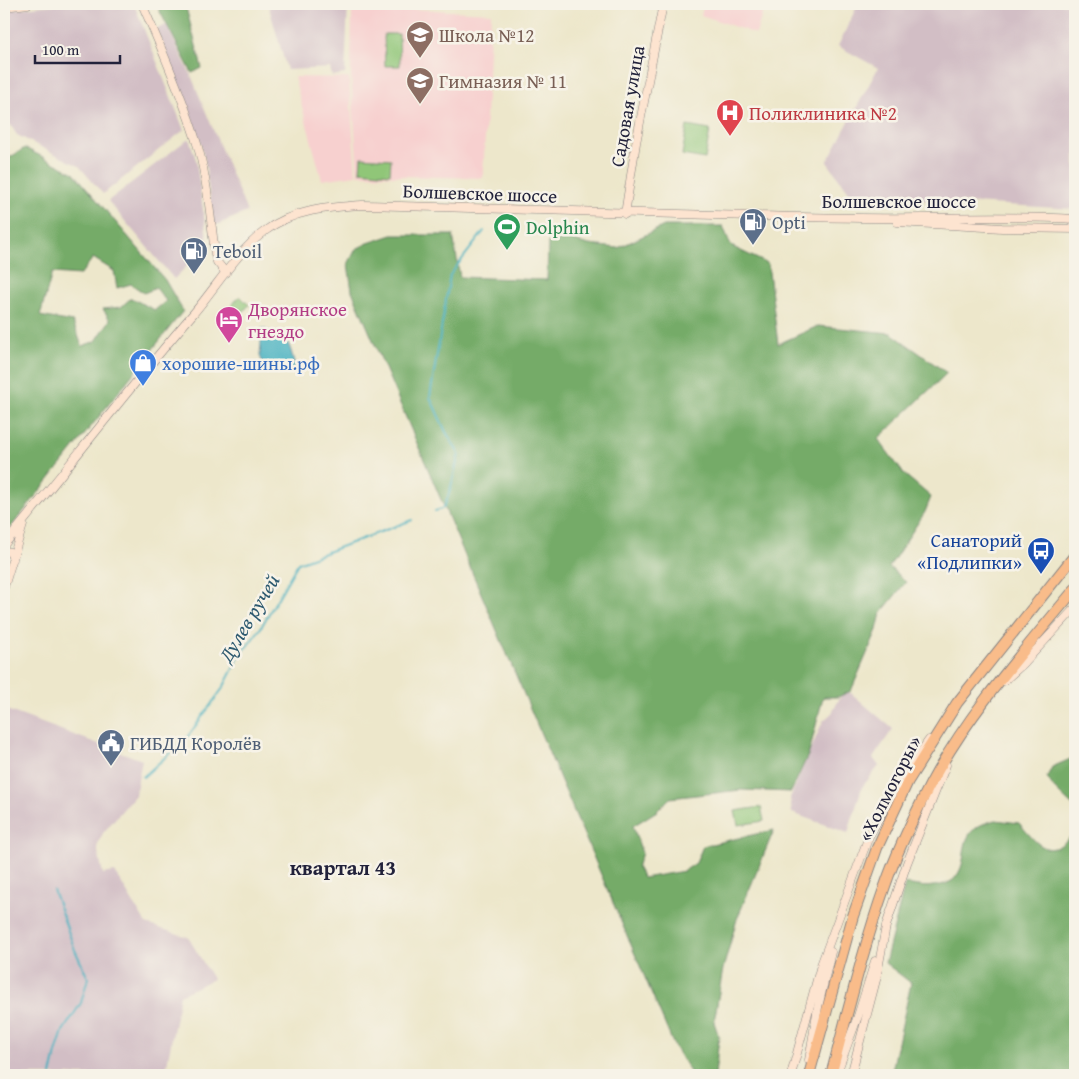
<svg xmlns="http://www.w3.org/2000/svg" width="1079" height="1079" font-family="'Gentium Book Plus',serif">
<rect width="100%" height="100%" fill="#f7f3e8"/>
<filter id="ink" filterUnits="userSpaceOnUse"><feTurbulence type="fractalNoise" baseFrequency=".02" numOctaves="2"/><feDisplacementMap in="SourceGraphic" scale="10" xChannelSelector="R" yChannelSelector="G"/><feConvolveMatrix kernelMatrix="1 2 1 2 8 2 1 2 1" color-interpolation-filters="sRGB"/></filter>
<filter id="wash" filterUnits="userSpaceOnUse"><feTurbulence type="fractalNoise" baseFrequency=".0096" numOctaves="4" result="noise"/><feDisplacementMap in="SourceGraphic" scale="20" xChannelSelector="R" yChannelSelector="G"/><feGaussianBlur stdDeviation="1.12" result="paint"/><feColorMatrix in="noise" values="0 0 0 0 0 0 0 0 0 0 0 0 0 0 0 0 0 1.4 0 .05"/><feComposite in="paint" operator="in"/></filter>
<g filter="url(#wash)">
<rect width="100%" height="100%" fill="#ede7cb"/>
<path fill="#f7d0cf" d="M704,4h61l-9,30 -55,-19z
M352,6l139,7 -8,165 -125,-3 -7,-99z
M294,77l55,1 7,97 -34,5z"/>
<path fill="#d2bec5" d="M60,4h74l50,126 -81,64 -24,-28 -62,-31 -13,-20v-105z
M268,4h80l-3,70 -13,2 -2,-8 -43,2z
M858,4h217v205l-223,-13 -25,-34 51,-94 -40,-22z
M166,25l24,48 57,139 -33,14 -9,-64 -4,-18 -44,-115z
M189,138l7,22 12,85 -34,34 -66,-78z
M844,690l8,4 41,35 -20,29 6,8 -17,21 -14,46 -56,-20 -2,-15 33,-77 9,-8z
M4,709l138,51 -7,35 -32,38 -6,14 6,27 12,-2 31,52 42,13 25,42 -33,16 -15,80h-161z"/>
<path fill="#90c678" stroke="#59745a" d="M384,34h15l1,32h-15z
M687,126l23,4 -5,29 -23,-4z
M361,157l30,2 -1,15 -30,-3z
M240,296l9,9 -18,20 -9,-9z
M761,807l3,14 -26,4 -3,-14z"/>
<path fill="#74ab68" stroke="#4b6652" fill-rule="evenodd" d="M156,4h29l17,64 -10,5z
M25,148l49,25 91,107 18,31 -179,225v-375zM93,258l21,13 3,17 14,-4 13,9 12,-5 10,13 -11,9 -24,-12 -10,9 -18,2 7,11 -14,21 -14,5 -9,-24 -33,-6 12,-43 28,2z
M664,226h59l8,20 37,18 10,80 40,-18 73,7 56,40 -69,66 26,35 27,23 -6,15 -36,55 17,15 -25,31 -4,17 -26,61 -13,6h-15l-14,56 -18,39 -50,-2 -71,8 -13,13 -24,15 9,27 -5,14 6,11 41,-7 12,-8 7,-17 71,-16 -37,89 -14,50 -9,53 5,15 -4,38h-23l-17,-27 -323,-757 -4,-27 8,-15 12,-6 24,-8h61l7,42 87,3 1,-38 22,-2 19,5 29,3z
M1075,757v51l-21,-20 -7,-11 5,-10z
M996,820l23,3c20,23 31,40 56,8v244h-184l20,-92 -26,-20 20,-79c9,1 19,4 28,2 6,0 17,-3 21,-7 20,-21 -4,-49 42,-59z"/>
<path fill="#41afbf" stroke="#32687d" d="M262,328c27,12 26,10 33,38l-4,4h-19l-7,-2 -5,-12z"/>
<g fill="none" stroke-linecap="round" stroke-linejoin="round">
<path stroke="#41afbf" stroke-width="2" d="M435,511c1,0 6,-2 7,-2 7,-5 14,-45 17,-55l-13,-22 -16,-35 20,-122 34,-44
M143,777l43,-38 37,-51 16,-31 21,-28 38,-66 114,-43
M51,1075l5,-22 7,-22 18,-28 7,-25 -13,-28 -22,-60"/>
</g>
</g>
<g filter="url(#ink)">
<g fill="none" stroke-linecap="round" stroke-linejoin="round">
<defs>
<path id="secondary" d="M142,4c20,45 42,96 56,143 9,32 13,73 17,107l2,8 9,11
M4,7l24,-3
M625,214l11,-71 27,-139
M897,222l105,6 73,1
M4,545c63,-76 124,-156 189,-231 23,-27 43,-61 72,-83 27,-21 64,-24 97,-26 166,4 332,11 498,13 72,1 143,-3 215,1
M4,551l6,1 3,7
M4,587l19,-62
M1004,681l19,-17 52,-56
M809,1060l9,-53 13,-55
M791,1075l30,-110 48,-129 25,-46 35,-50
M836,1075l22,-59 17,-55
M851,1075l25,-95 10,-54 21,-63 39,-98"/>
<path id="highway" d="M809,1075l44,-159 24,-68 31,-67 49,-78 118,-148
M831,1075c17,-63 32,-127 54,-189 12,-35 29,-70 46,-103 38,-71 93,-132 144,-194"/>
</defs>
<use href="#secondary" stroke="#888483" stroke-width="9"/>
<use href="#highway" stroke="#888483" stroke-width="12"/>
<use href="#secondary" stroke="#fde4d0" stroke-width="8"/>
<use href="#highway" stroke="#f9bc8a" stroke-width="10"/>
</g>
</g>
<defs>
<symbol id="school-pin" viewBox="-11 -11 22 30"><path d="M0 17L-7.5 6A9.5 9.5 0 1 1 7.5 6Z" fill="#8d6e63" stroke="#f7f3e8"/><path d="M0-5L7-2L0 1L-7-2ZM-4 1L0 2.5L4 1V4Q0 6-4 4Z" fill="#fff"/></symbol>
<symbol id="hospital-pin" viewBox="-11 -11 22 30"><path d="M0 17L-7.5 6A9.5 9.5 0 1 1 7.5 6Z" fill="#e0444e" stroke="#f7f3e8"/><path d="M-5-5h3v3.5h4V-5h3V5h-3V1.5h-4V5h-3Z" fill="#fff"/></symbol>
<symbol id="fuel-pin" viewBox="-11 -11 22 30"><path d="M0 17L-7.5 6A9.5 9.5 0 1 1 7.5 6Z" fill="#5c6f8a" stroke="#f7f3e8"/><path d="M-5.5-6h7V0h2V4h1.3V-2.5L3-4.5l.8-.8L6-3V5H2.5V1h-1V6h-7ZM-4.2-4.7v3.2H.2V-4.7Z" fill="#fff"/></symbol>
<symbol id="stadium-pin" viewBox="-11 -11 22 30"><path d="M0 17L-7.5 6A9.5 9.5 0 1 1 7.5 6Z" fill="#2e9e5b" stroke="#f7f3e8"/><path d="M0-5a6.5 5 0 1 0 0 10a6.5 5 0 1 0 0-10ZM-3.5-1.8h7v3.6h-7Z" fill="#fff"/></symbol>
<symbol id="hotel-pin" viewBox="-11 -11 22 30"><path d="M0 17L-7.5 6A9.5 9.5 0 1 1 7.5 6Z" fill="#d1479c" stroke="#f7f3e8"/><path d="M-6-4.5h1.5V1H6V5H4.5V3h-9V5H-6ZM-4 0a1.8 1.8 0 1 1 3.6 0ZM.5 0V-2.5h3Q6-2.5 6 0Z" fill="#fff"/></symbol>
<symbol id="shop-pin" viewBox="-11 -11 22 30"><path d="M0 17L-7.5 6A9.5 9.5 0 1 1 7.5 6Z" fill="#3f7fe0" stroke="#f7f3e8"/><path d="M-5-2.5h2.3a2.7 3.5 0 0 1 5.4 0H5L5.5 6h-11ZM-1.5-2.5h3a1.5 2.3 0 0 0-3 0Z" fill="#fff"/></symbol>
<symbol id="bus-pin" viewBox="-11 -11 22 30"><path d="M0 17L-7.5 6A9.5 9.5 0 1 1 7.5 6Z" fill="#1a4fb4" stroke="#f7f3e8"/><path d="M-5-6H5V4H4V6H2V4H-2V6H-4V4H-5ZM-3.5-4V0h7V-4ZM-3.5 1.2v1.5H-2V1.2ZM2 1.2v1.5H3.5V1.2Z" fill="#fff"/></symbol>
<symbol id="civic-pin" viewBox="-11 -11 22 30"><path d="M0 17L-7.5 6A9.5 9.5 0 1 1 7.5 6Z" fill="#5c6f8a" stroke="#f7f3e8"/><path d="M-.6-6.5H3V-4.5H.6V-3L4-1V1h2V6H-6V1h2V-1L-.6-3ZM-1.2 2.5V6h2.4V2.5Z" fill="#fff"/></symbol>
</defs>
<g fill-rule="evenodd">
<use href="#school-pin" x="404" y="19" width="32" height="43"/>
<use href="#school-pin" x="404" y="65" width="32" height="43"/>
<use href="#hospital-pin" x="714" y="97" width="32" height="43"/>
<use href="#fuel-pin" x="737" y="206" width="32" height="43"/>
<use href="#stadium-pin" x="491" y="211" width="32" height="43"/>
<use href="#fuel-pin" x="178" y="235" width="32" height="43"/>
<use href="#hotel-pin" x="213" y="304" width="32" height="43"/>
<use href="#shop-pin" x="127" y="347" width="32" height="43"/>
<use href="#bus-pin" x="1025" y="535" width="32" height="43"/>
<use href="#civic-pin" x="95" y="727" width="32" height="43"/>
</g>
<g text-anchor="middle" stroke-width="5" stroke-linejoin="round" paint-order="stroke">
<g font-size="19" fill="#785e54" stroke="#f7f3e8" text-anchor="start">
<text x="439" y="42">Школа №12</text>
<text x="439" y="88">Гимназия № 11</text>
</g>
<g font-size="19" fill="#22223b" stroke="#f7f3e8">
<text transform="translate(627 106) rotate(-80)" y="7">Садовая улица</text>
<text transform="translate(480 193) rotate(2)" y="7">Болшевское шоссе</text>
<text x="899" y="208">Болшевское шоссе</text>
<text transform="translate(889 788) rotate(-63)" y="7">«Холмогоры»</text>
</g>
<g font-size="19" fill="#be3a42" stroke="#f7f3e8" text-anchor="start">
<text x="749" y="120">Поликлиника №2</text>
</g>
<g font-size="19" fill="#4e5e75" stroke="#f7f3e8" text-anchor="start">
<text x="772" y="229">Opti</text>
<text x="213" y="258">Teboil</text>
<text x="130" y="750">ГИБДД Королёв</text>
</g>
<g font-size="19" fill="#27864d" stroke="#f7f3e8" text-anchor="start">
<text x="526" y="234">Dolphin</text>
</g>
<g font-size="19" fill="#b23c85" stroke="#f7f3e8" text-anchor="start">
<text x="248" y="316">Дворянское<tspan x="248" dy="22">гнездо</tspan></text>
</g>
<g font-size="19" fill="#366cbe" stroke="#f7f3e8" text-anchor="start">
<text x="162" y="370">хорошие-шины.рф</text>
</g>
<g font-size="19" fill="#164399" stroke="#f7f3e8" text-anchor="end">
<text x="1022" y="547">Санаторий<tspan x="1022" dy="22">«Подлипки»</tspan></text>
</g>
<g font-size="20" font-style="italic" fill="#2e5a70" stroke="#f7f3e8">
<text transform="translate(249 618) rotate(-59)" y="7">Дулев ручей</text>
</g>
<g font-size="21" font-weight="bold" fill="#22223b" stroke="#f7f3e8">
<text x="343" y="875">квартал 43</text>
</g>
</g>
<rect width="1079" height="1079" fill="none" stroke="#f7f3e8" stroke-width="20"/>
<path d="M35 55v8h85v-8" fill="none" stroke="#22223b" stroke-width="2.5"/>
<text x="42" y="55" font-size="15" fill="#22223b" stroke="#f7f3e8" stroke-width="4" paint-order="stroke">100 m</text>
</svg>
